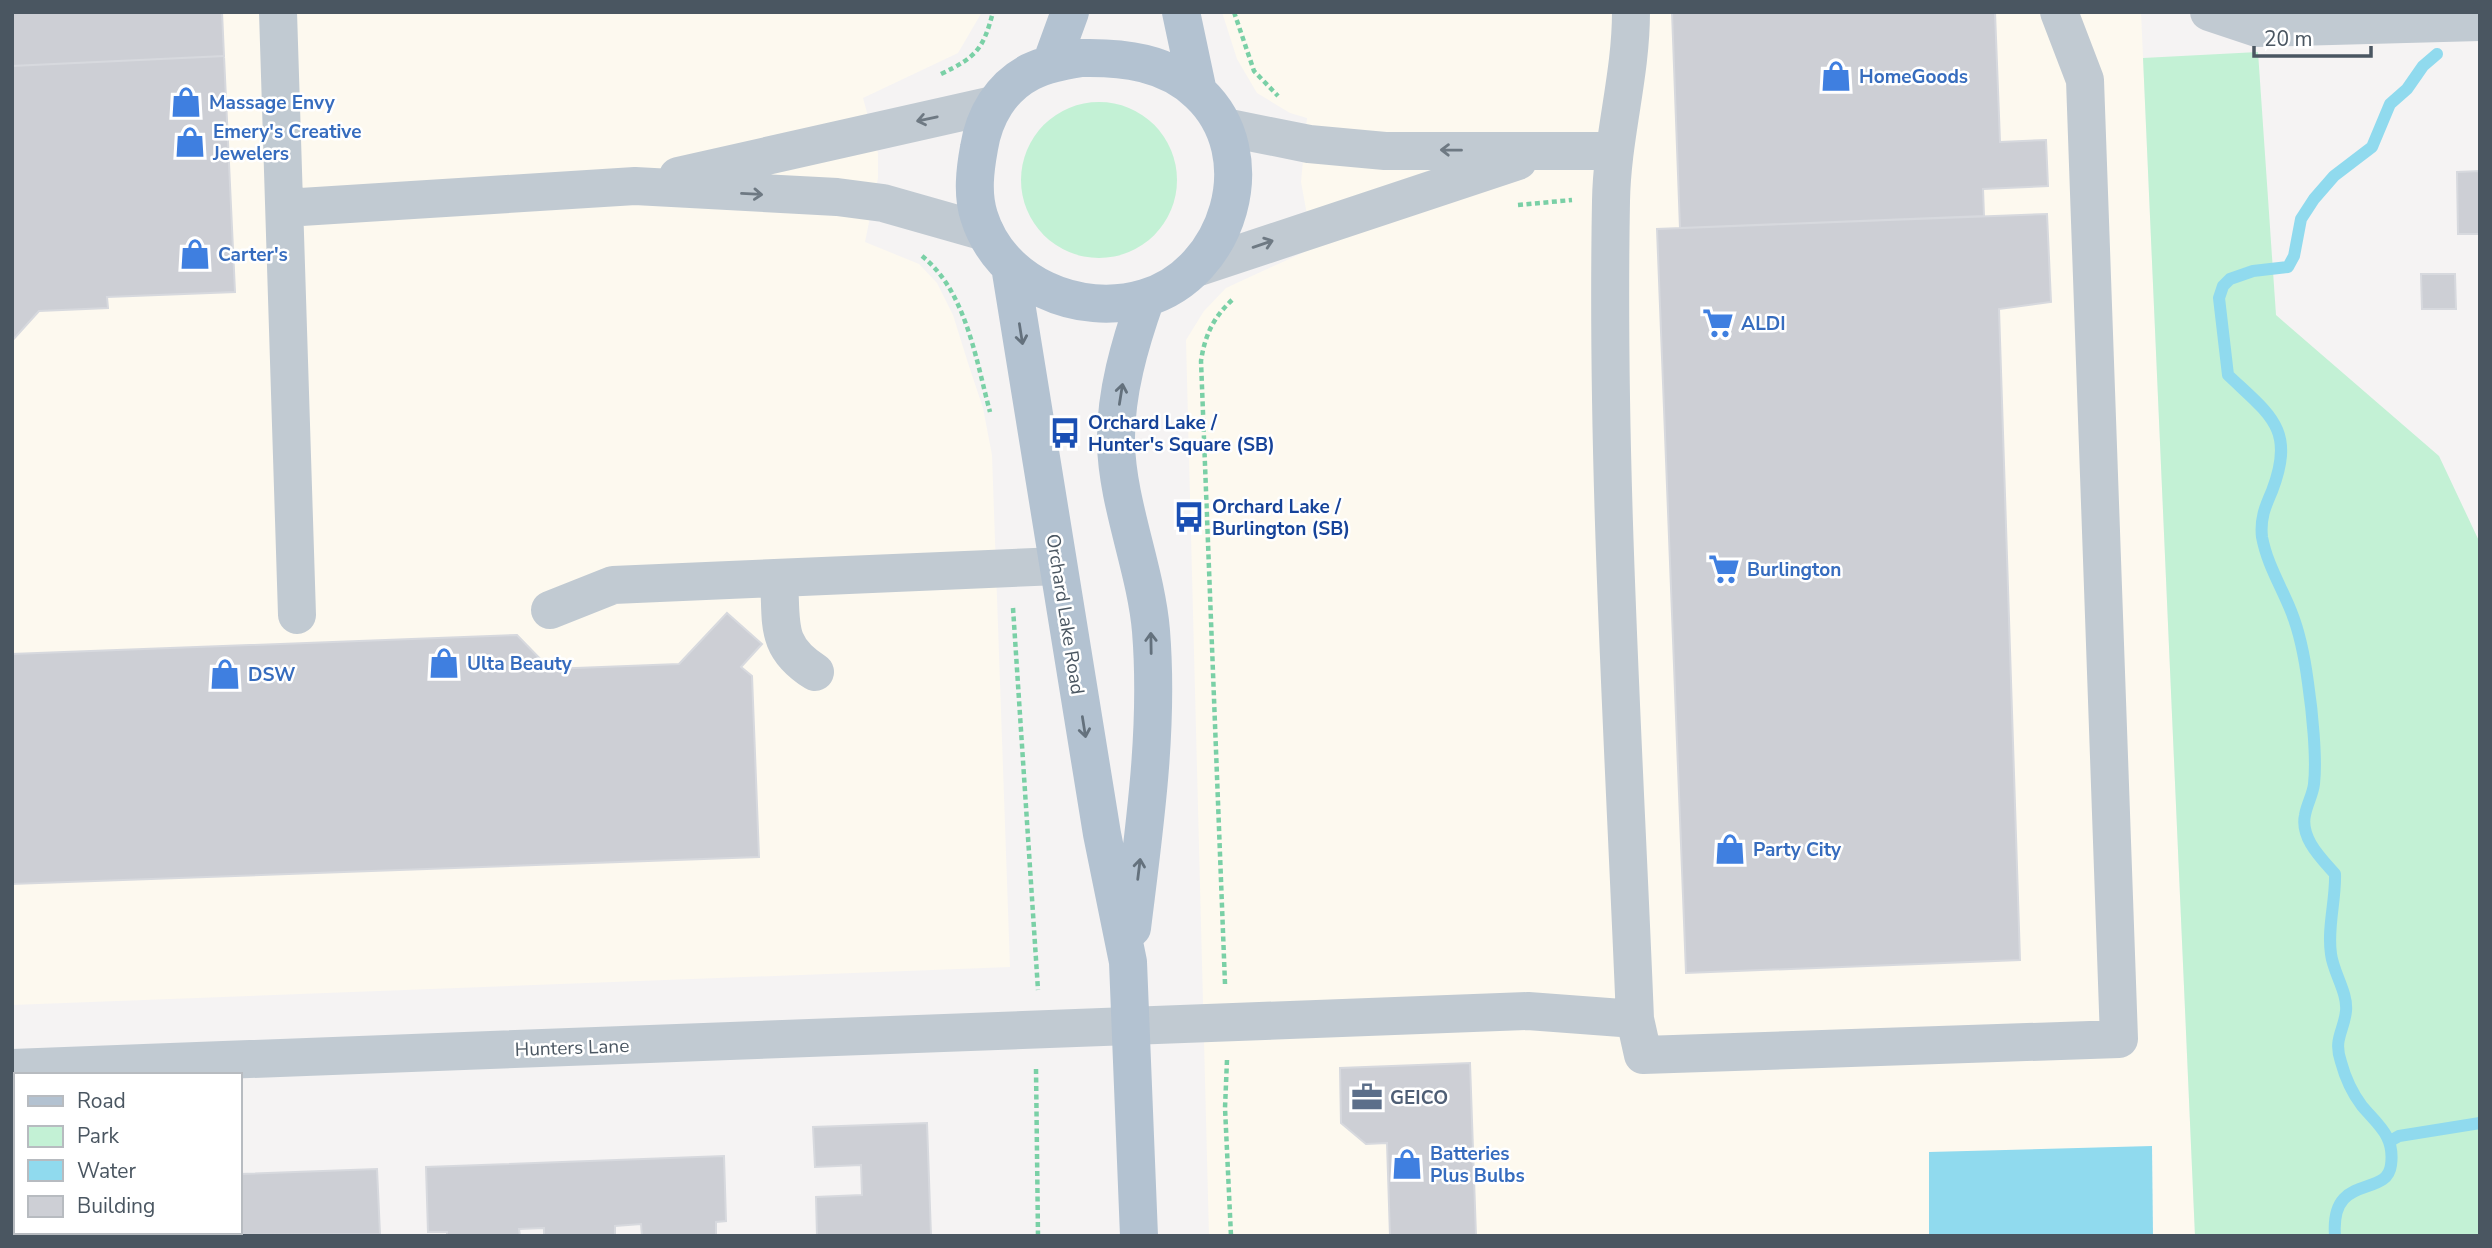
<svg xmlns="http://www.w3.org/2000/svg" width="2492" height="1248" font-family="'Nunito Sans',sans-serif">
<rect width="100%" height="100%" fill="#f5f3f3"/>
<path fill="#fdf9ef" d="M12,12h970l-24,41 -95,45 15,55v25l-13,64 54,22 18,19 16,32 15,48 15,45 9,47 18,512 -998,38z
M1222,12h919l54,1224h-986l-23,-896 18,-29 22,-23 87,-40 -12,-66 6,-64 -17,-5 -33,-20 -20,-34z"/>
<path fill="#c3f1d5" d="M2258,52l18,263 163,141 41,87v693h-285l-52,-1178z
M1021 180a78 78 0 1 1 156 0a78 78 0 1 1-156 0Z"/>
<path fill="#90daee" d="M2152,1146l1,90h-224v-84z"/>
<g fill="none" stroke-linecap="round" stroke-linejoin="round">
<path stroke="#90daee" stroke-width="12" d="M2390,1141l9,-5 81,-13
M2335,1236c-5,-65 52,-37 56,-71 4,-29 -13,-40 -29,-59 -9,-12 -17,-29 -21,-44 -8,-23 3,-31 5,-51 2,-18 -13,-39 -15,-57 -4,-27 5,-54 4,-80 -14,-16 -35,-36 -30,-59 2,-11 8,-21 9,-31 3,-26 -2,-74 -6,-101 -3,-23 -8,-50 -17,-72 -10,-25 -24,-47 -29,-74 -2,-18 3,-30 10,-46 24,-62 -2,-76 -44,-116l-9,-77 4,-12 7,-7 23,-8 35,-4 6,-11 7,-37 13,-20 20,-23 38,-29 18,-43 17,-15 16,-23 14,-12"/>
</g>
<path fill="#cdcfd5" stroke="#d7d9de" stroke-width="2" d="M12,12h210l2,44 -212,10z
M1672,12h323l5,130 46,-2 2,46 -65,3 1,27 -304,12z
M224,56l11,236 -128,5 1,11 -69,3 -27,30v-275z
M2480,171v63h-22l-1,-62z
M2047,214l4,88 -52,7 21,651 -334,13 -29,-744z
M2421,274h34l1,35h-34z
M727,613l35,31 -21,23 11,9 7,181 -747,27v-230l505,-19 33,34 129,-5z
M1470,1063l6,173h-86l-3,-93 -21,1 -25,-21 -1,-55z
M927,1123l4,113h-114l-1,-39 46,-2 -1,-30 -46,2 -2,-40z
M724,1156l2,65 -10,1v14h-74l-1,-12 -26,2v10h-71v-8l-25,1 1,7h-73v-4h-19l-2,-65z
M377,1169l3,65 -299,2v-4h159v-58z"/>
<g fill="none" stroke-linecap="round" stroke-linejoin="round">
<path stroke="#7ad0a6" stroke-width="4.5" stroke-dasharray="5 3.5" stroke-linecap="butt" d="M1234,12l20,59 24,25
M941,74c35,-17 42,-24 52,-62
M1518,205l54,-5
M922,256c44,35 54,104 68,156
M1013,608l25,382
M1225,984l-24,-623c4,-26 12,-43 31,-61
M1227,1060l-2,48 6,128
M1036,1069l2,167"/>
<path stroke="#c1cad2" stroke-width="38" d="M278,12l19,603
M1631,12c0,64 -19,125 -20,189 -5,272 13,545 24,818l8,36 476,-16 -34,-959 -26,-68
M2209,12l48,16 223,-6
M1224,127l85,17 76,7h229
M678,176l315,-71
M285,208l350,-22 202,11 46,6 102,29
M1199,267l319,-106
M779,579c3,44 -5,67 36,93
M550,610l63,-25 445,-19
M12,1068l1516,-57 107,8"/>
<path stroke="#b3c2d1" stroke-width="38" d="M1181,12l17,80
M1081,58c42,-1 86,4 118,35 66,62 30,180 -54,205 -66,20 -145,-14 -166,-82 -7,-22 -4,-46 0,-68 5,-32 22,-61 51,-76 16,-8 34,-11 51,-14z
M1051,64l19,-52
M1010,266l92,568 26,128 11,274
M1132,928c12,-98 27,-198 19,-297 -5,-61 -34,-128 -35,-188 -1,-49 14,-100 30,-145"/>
</g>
<defs><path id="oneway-shaft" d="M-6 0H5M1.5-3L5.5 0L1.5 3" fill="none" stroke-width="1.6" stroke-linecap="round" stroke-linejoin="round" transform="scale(1.75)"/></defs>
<g stroke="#6e7983">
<use href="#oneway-shaft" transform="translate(927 119) rotate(168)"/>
<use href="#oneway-shaft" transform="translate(1451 150) rotate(-179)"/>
<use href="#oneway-shaft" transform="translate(752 194) rotate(3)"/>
<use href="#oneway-shaft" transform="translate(1263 244) rotate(-19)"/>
</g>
<g stroke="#64717d">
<use href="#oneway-shaft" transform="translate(1021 334) rotate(81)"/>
<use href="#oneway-shaft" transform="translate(1121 394) rotate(-81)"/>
<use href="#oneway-shaft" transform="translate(1151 643) rotate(-91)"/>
<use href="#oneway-shaft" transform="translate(1084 727) rotate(81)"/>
<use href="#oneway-shaft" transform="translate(1139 869) rotate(-83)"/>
</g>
<defs>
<symbol id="shop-bare" viewBox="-9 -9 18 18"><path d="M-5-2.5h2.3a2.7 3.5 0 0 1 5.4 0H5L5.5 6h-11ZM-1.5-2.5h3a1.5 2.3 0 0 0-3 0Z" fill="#3f7fe0" stroke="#fff" stroke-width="2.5" paint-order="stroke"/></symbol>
<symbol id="supermarket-bare" viewBox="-9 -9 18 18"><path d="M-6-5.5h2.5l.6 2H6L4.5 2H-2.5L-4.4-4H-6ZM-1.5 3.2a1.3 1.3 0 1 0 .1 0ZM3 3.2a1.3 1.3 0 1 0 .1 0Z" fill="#3f7fe0" stroke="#fff" stroke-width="2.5" paint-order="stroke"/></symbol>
<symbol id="bus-bare" viewBox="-9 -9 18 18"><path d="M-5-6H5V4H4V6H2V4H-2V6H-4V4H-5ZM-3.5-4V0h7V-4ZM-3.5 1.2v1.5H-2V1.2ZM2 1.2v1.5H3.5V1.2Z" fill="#1a4fb4" stroke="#fff" stroke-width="2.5" paint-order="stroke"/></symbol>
<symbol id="office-bare" viewBox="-9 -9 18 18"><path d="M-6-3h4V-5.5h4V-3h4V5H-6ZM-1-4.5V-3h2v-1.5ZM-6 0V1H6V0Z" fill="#5c6f8a" stroke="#fff" stroke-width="2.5" paint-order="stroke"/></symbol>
</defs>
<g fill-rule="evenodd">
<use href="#shop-bare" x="1814" y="54" width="44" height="44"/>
<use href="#shop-bare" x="164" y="80" width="44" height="44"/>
<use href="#shop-bare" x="168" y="120" width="44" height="44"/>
<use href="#shop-bare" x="173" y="232" width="44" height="44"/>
<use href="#supermarket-bare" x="1696" y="301" width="44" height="44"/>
<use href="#bus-bare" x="1043" y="411" width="44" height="44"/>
<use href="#bus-bare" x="1167" y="495" width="44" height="44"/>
<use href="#supermarket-bare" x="1702" y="547" width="44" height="44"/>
<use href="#shop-bare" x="422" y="641" width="44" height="44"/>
<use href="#shop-bare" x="203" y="652" width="44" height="44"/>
<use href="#shop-bare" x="1708" y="827" width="44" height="44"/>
<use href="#office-bare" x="1345" y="1075" width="44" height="44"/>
<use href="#shop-bare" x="1385" y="1142" width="44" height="44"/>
</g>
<g text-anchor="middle" stroke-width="5" stroke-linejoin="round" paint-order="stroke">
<g font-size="19" font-weight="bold" fill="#366cbe" stroke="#fff" text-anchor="start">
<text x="1859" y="83">HomeGoods</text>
<text x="209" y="109">Massage Envy</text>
<text x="213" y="138">Emery's Creative<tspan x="213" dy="22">Jewelers</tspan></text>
<text x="218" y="261">Carter's</text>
<text x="1741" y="330">ALDI</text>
<text x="1747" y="576">Burlington</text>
<text x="467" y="670">Ulta Beauty</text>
<text x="248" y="681">DSW</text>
<text x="1753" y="856">Party City</text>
<text x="1430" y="1160">Batteries<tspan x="1430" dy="22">Plus Bulbs</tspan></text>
</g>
<g font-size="19" font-weight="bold" fill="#164399" stroke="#fff" text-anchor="start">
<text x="1088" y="429">Orchard Lake /<tspan x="1088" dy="22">Hunter's Square (SB)</tspan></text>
<text x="1212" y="513">Orchard Lake /<tspan x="1212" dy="22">Burlington (SB)</tspan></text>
</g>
<g font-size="19" fill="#4a5661" stroke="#fff">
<text transform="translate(1066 614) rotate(81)" y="7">Orchard Lake Road</text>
<text transform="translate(572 1047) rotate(-2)" y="7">Hunters Lane</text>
</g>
<g font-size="19" font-weight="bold" fill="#4e5e75" stroke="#fff" text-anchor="start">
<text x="1390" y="1104">GEICO</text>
</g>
</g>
<rect width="2492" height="1248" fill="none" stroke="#4a5661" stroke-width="28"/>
<rect x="14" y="1073" width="228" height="161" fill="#ffffff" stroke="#b7bbc0" stroke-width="2"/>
<rect x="28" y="1096" width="35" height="10" fill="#b3c2d1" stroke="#b7bbc0" stroke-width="2"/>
<text x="77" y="1108" font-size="21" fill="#4a5661">Road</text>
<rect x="28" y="1126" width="35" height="21" fill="#c3f1d5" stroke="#b7bbc0" stroke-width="2"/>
<text x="77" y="1143" font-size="21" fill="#4a5661">Park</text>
<rect x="28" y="1160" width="35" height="21" fill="#90daee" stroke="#b7bbc0" stroke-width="2"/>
<text x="77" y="1178" font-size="21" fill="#4a5661">Water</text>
<rect x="28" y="1196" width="35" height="21" fill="#cdcfd5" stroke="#b7bbc0" stroke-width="2"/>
<text x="77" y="1213" font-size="21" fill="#4a5661">Building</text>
<path d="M2254 46v10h117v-10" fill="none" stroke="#4a5661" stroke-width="3.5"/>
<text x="2264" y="46" font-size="21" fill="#4a5661" stroke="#ffffff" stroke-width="5" paint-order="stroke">20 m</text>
</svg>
